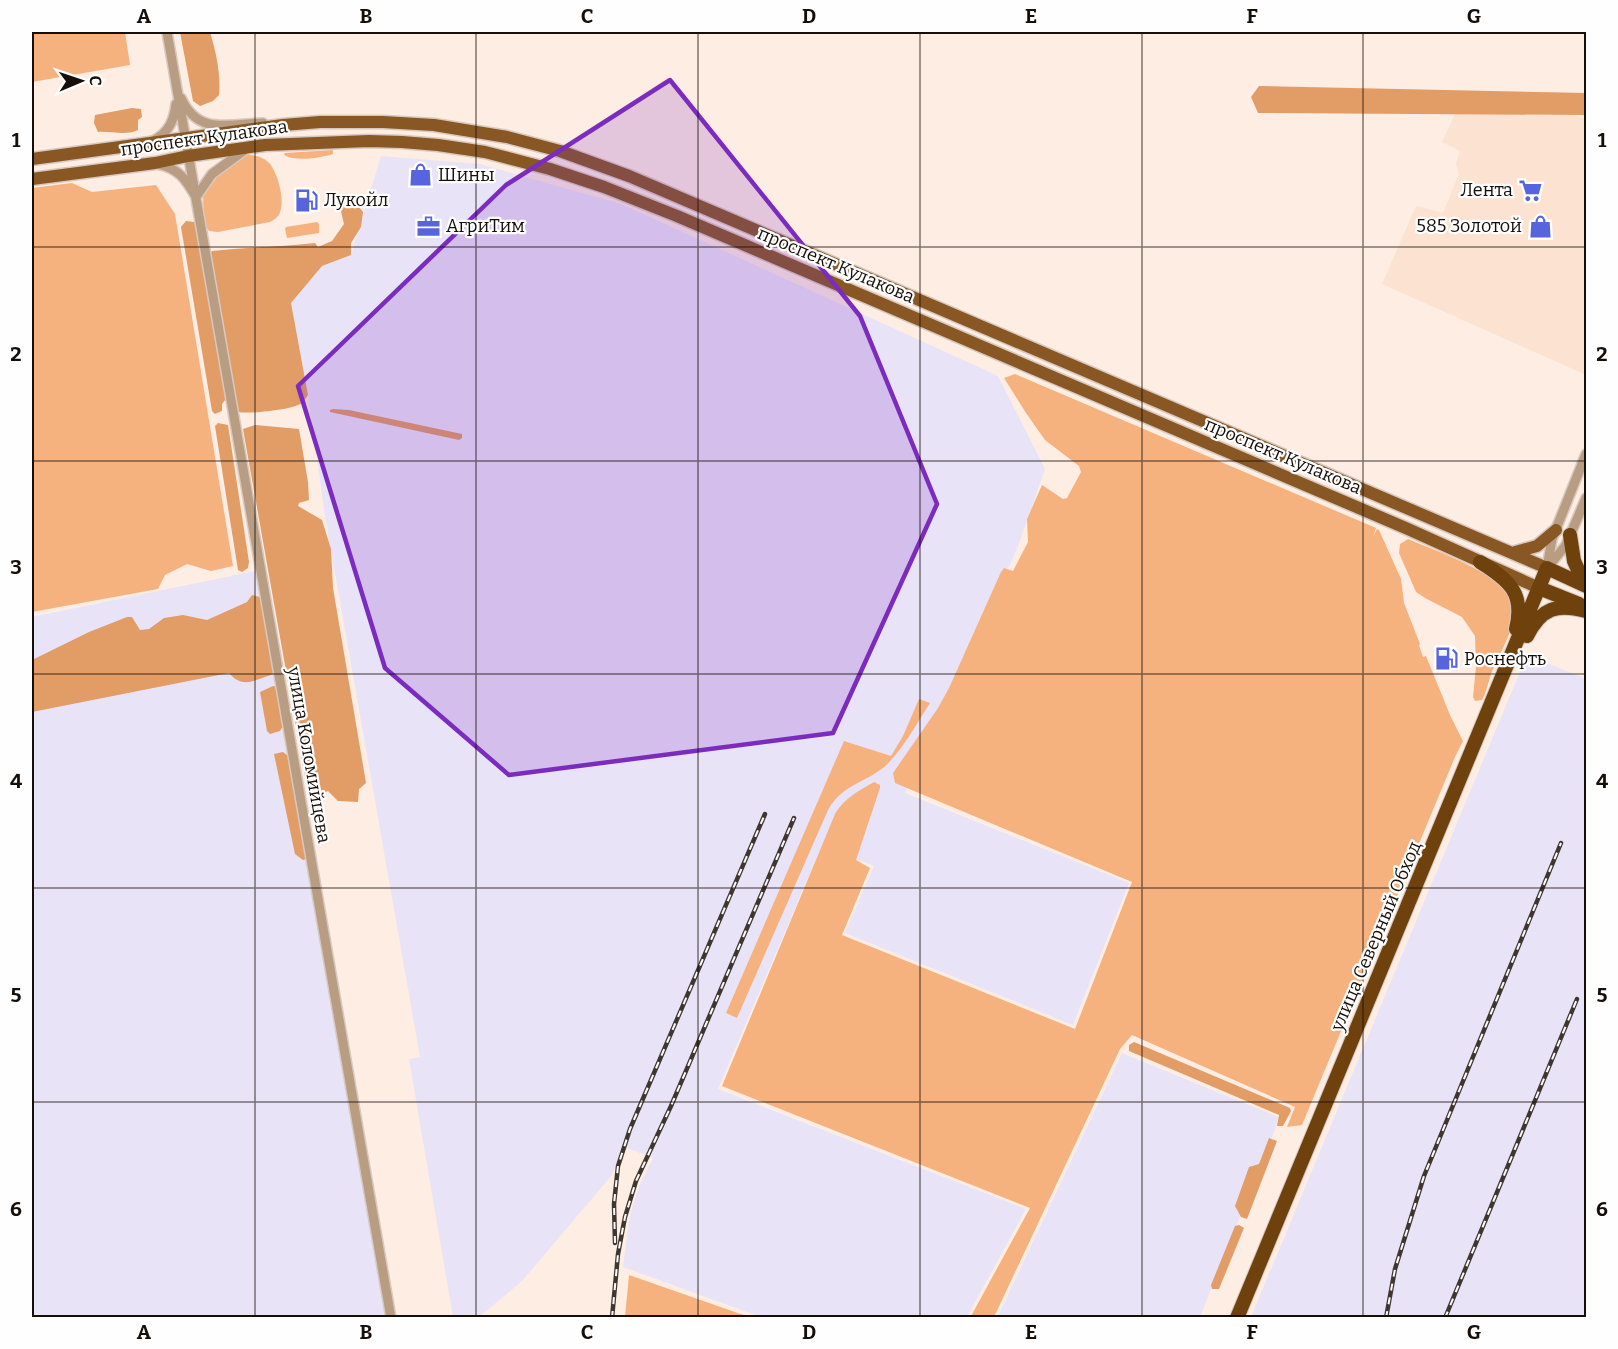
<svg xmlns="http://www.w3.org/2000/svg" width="1618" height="1349" font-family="Bitter,serif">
<rect width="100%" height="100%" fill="#fdede3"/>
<path fill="#fce2d0" d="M1455,114l119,1 12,5v255l-204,-91 34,-78 27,7 16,-39 -3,-11 4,-12 -18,-9z"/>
<path fill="#e9e3f8" d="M381,156l99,8 141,40 377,172 47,93 -28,80 -112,244 224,90 -56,142 -228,-92 29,-67 -52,-21 -104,244 308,120 -59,108h-206l-138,-50 7,-53 10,-30 13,-26 -31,-12 -10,29 -90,106 -43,36h-26l-44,-258 11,-2 -95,-541 -17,-121 -17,-92 31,-37 29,-11z
M255,571l131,746h-354v-700z
M1527,655l59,24v638h-335z
M1122,1053l156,64 -2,10 -76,190 -203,1z"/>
<path fill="#f6b27e" d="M32,32h93l5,33 -98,17z
M333,150v4c-13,4 -37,8 -49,1l1,-2z
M248,155c8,0 16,2 22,9 8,10 15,36 10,48 -1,5 -5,7 -10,10l-52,10 -9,-1 -5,-7 -1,-29 12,-22 25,-16z
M72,183l20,9 64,-7 19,29 58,352 -22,5 -24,-7 -22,11 -7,14 -126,23v-424z
M317,222l2,2v9l-32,5 -2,-9 1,-2z
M1015,374l361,154 -3,9 4,-8 2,1 22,49 3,24 16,41 -1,1 4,12 3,-1 24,59 13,26 -8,16 -153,368 -15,2 8,-20 -163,-72 -12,14 -126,268 -24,1 60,-110 -308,-122 113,-272c9,-16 24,-23 39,-32l6,3v3l-24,72 14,8 -28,67 233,94 57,-147 -237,-99 -2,-10 45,-65 11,-20 52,-116 3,-4 9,3 15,-29 -1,-23 15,-34 21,14 4,-1 14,-26 -2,-6 -34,-26 -19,-27 -22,-35z
M1408,539c25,11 99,36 105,64 5,22 -10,43 -18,62 -6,11 -7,24 -13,35l-7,1 -2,-4 3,-31 -1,-30 -13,-19 -37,-19 -9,-6 -17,-39 1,-9z
M919,699l11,4c-13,20 -29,50 -47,65 -21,16 -41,17 -55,42l-91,208 -11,-5 118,-272 47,15 12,-20z
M629,1275l120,42h-124z"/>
<path fill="#e29c66" d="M180,32h30c6,20 11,42 9,63l-6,6 -13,5 -7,-5z
M1259,86l327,7v22l-328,-2 -7,-16z
M132,108l9,1 1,8 -4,3v10c-13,6 -26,1 -40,2l-4,-9 1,-8z
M353,199l10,13 -2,15 -10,16v12l-29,11 -31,37 17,92c-2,3 -4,6 -6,8 -10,7 -51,11 -64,9l-28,-158 2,-3c34,-4 69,-4 103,-8l3,4 14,-6 12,-17 -5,-21z
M186,221l8,1 4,4 28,173 -4,5v7l-7,3 -3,-3 -31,-184z
M333,409l16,1 113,24v4l-3,2 -129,-28v-2z
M218,423l10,2 21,137 -1,6 -6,4 -4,-2 -23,-144z
M255,425l44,4 9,53 1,18 -10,3 -1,3 24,14 9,29 2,39 33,195 -7,6 -1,13 -20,-1 -10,-10 -19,9 -66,-371z
M252,595l12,3 10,76c-18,5 -31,16 -45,-1l-197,39v-52l57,-28 38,-15h5l8,13 9,-1 15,-11 19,-3 24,5 40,-18z
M273,686l4,1 6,39 -3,5 -10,3 -3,-3 -7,-39z
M283,752l5,4 18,103 -3,1 -8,-6 -21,-100z
M1134,1042l156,66 1,3 -8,15h-6l2,-11 -150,-64v-6z
M1269,1138l8,3 -30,78 -6,-2 -6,-11 14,-39 10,-3z
M1239,1225l5,3 -25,61h-7l-1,-4 24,-59z"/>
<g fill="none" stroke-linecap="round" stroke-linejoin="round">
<defs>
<path id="minor" d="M167,32l224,1286
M181,98c17,38 48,26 82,25
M153,141c16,-9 21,-20 23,-37
M157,164c22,4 29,16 39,33l16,-23 34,-25
M1548,567l18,-22 20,-47
M1547,568l5,-29 34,-85"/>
<path id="major" d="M32,159l251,-34 37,-3h63l51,3 73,12 53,14 69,25 918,392
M32,179l123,-16 33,-7 77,-11 104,-4 33,1 36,3 47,7 65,17 54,18 73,29 731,313 131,59
M1512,553l25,-7 19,-16"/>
<path id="highway" d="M1570,535l4,26 11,24
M1480,562c29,18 45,31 36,67
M1539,588l40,16
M1527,636c14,-28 30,-33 59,-25
M1237,1318l310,-750 39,18"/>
</defs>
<use href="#minor" stroke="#d8c9c0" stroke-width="12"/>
<use href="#major" stroke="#d8c9c0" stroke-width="15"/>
<use href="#highway" stroke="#d8c9c0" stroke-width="16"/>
<use href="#minor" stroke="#b99d83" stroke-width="9"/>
<use href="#major" stroke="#885723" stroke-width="12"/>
<use href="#highway" stroke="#6e410d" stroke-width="14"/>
<defs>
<path id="rail" d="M615,1243l-1,-39 4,-38 12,-37 135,-315
M612,1318l6,-64 7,-37 11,-36 35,-75 123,-288
M1386,1318l9,-49 29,-93 137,-333
M1445,1318l132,-319"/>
</defs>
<use href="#rail" stroke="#403630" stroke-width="4.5"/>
<use href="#rail" stroke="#fefefe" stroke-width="2" stroke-dasharray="7" stroke-linecap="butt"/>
</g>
<path fill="#7b2cbf" fill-opacity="0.2" stroke="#7b2cbf" stroke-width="4.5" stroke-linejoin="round" d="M670,80l190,236 77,188 -104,229 -324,42 -124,-107 -87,-282 208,-201z"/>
<path fill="none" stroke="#160e08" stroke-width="1.5" stroke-opacity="0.55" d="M255,32v1286M476,32v1286M698,32v1286M920,32v1286M1142,32v1286M1363,32v1286M32,247h1554M32,461h1554M32,674h1554M32,888h1554M32,1102h1554"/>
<defs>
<symbol id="shop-bare" viewBox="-9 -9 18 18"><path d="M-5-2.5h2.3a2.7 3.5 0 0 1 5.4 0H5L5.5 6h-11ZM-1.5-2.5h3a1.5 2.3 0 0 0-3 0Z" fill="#5665dc" stroke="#fefefe" stroke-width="2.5" paint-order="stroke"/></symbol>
<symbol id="supermarket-bare" viewBox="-9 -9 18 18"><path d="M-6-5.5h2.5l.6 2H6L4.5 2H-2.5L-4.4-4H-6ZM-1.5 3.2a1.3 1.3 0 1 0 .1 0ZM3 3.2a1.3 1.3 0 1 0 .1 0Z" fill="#5665dc" stroke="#fefefe" stroke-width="2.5" paint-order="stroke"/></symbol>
<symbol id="fuel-bare" viewBox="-9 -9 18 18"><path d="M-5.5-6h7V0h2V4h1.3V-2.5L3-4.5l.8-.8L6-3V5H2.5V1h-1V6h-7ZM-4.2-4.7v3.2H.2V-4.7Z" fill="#5665dc" stroke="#fefefe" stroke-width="2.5" paint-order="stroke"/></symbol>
<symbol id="office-bare" viewBox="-9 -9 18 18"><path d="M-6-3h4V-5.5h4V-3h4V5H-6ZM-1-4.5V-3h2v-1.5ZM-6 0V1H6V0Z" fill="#5665dc" stroke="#fefefe" stroke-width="2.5" paint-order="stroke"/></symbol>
</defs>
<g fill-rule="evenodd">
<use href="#shop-bare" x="404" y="158" width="33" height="33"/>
<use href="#supermarket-bare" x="1514" y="174" width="33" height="33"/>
<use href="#fuel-bare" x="290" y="184" width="33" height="33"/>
<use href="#office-bare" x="412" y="210" width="33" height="33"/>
<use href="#shop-bare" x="1524" y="210" width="33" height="33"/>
<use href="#fuel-bare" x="1430" y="642" width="33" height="33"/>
</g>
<g text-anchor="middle" stroke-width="4.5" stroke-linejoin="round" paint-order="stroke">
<g font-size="18" fill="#160e08" stroke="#fefefe">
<text transform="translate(204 138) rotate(-8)" y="6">проспект Кулакова</text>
<text transform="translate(836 265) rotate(23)" y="6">проспект Кулакова</text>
<text transform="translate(1283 456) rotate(23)" y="6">проспект Кулакова</text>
<text transform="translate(309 755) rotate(80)" y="6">улица Коломийцева</text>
<text transform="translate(1376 936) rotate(-67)" y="6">улица Северный Обход</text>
</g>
<g font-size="18" fill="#160e08" stroke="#fefefe" text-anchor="start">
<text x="438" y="181">Шины</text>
<text x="1513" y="196" text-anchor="end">Лента</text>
<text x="324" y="206">Лукойл</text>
<text x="446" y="232">АгриТим</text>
<text x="1522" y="232" text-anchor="end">585 Золотой</text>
<text x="1464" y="665">Роснефть</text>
</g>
</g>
<rect width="1618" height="1349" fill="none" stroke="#fefefe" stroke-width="66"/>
<g transform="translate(81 81) rotate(88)" stroke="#fefefe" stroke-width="4.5" paint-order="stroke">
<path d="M0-4.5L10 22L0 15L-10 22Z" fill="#160e08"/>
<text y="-9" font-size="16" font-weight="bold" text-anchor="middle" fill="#160e08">С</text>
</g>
<rect x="33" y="33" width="1552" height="1283" fill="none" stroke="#160e08" stroke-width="2"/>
<g font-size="20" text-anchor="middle" font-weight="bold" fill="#160e08">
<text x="144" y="23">A</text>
<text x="366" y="23">B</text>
<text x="587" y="23">C</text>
<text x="809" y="23">D</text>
<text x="1031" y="23">E</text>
<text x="1252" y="23">F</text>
<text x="1474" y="23">G</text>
<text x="16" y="147">1</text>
<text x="1602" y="147">1</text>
<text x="16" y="361">2</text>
<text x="1602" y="361">2</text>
<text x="16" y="574">3</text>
<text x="1602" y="574">3</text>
<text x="16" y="788">4</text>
<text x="1602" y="788">4</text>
<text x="16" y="1002">5</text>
<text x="1602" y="1002">5</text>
<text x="16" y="1216">6</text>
<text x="1602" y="1216">6</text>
<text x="144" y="1339">A</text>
<text x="366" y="1339">B</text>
<text x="587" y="1339">C</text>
<text x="809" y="1339">D</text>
<text x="1031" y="1339">E</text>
<text x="1252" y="1339">F</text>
<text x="1474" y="1339">G</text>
</g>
</svg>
